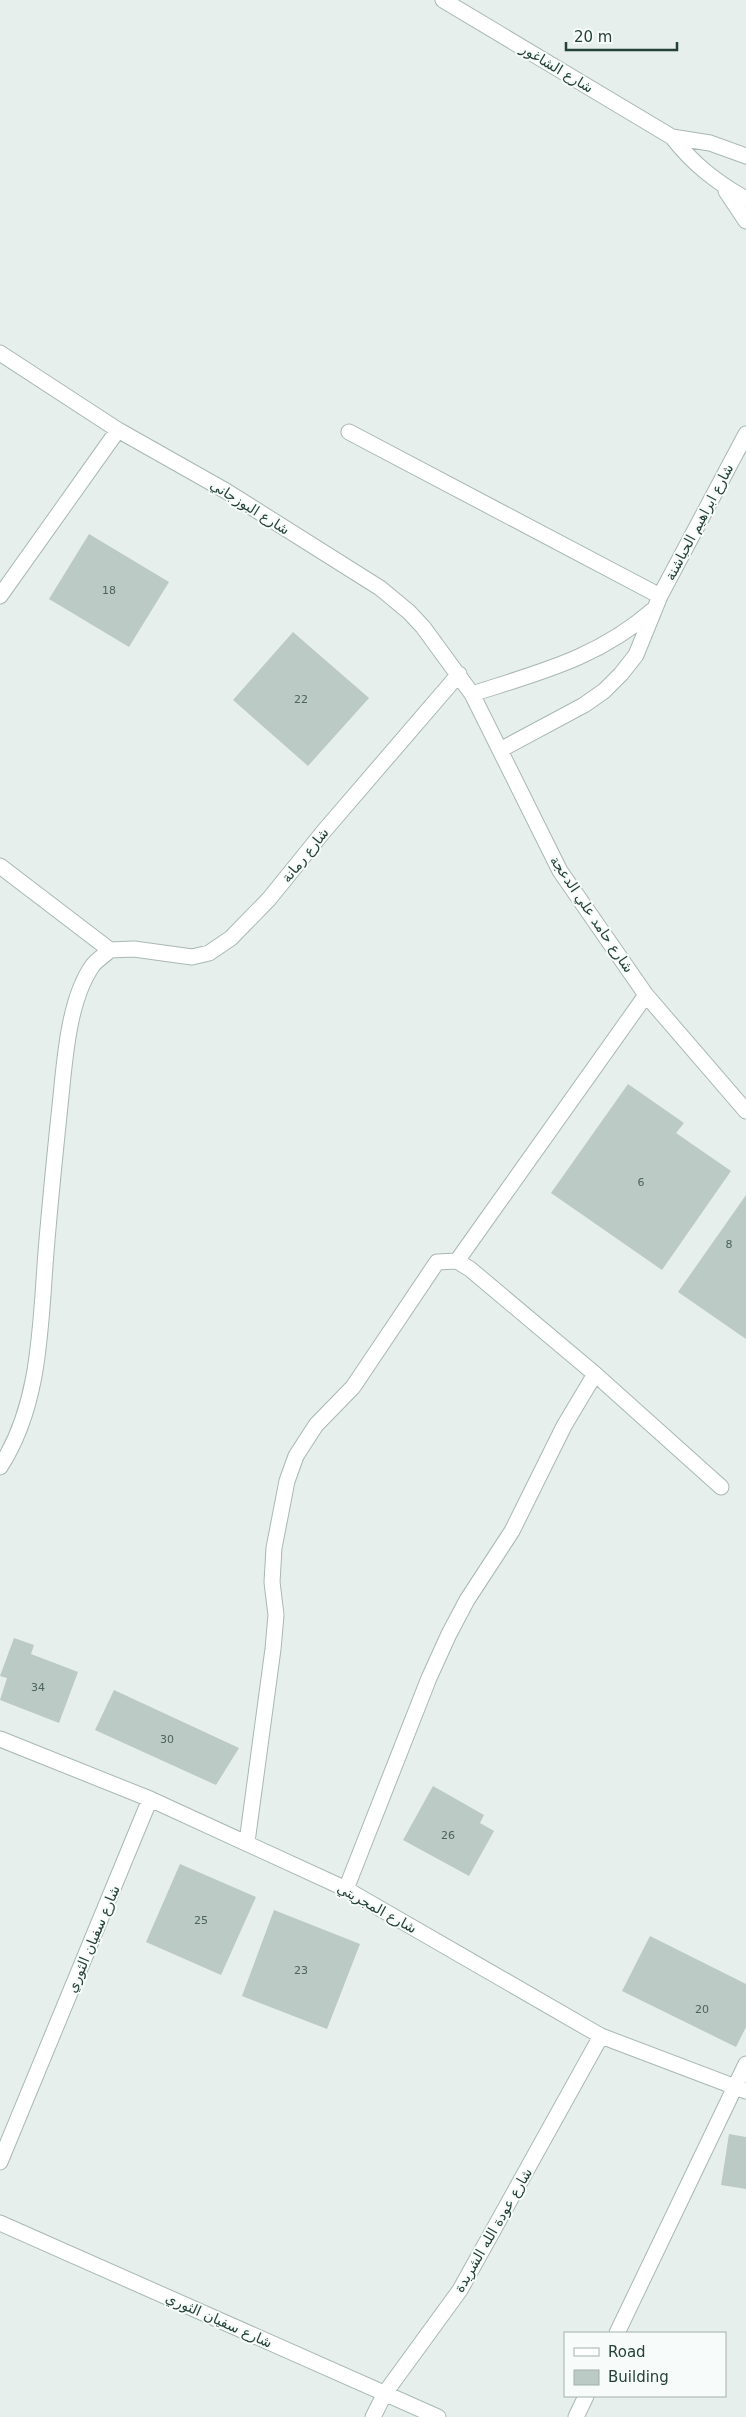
<svg xmlns="http://www.w3.org/2000/svg" width="746" height="2417" font-family="'DejaVu Sans',Cairo,sans-serif">
<rect width="100%" height="100%" fill="#e6efeb"/>
<path fill="#bbcac4" d="M89,534l80,48 -40,65 -80,-48z
M293,632l76,66 -61,68 -75,-66z
M628,1084l56,39 -8,10 55,38 -69,99 -111,-77z
M746,1195v144l-68,-47z
M14,1638l20,7 -3,9 47,18 -19,51 -59,-23 7,-22 -7,-2z
M114,1690l125,58 -23,37 -121,-55z
M433,1786l51,29 -4,8 14,8 -25,45 -66,-36z
M180,1864l76,33 -35,78 -75,-33z
M274,1910l86,34 -33,85 -85,-33z
M650,1936l96,48v43l-10,20 -114,-56z
M729,2134l17,3v52l-25,-4z"/>
<g fill="none" stroke-linecap="round" stroke-linejoin="round">
<defs>
<path id="minor" d="M443,0l229,137c21,27 44,45 74,62
M672,137l38,6 36,13
M726,191l20,30
M0,353l118,77 108,61 154,97 29,24 14,15 49,67 88,177 86,124 100,116
M349,432l311,164
M0,596l118,-166
M472,694c68,-22 126,-36 181,-84
M500,750l84,-45 20,-14 17,-17 15,-19 24,-59 86,-162
M0,866l110,84
M110,950l24,-1 58,8 17,-4 22,-15 38,-39 55,-68 135,-157
M457,1261l189,-266
M0,1467c43,-66 40,-150 47,-227 4,-48 9,-96 14,-144 4,-39 8,-98 32,-131 5,-6 12,-10 17,-15
M0,1739l150,60 196,90 255,147 145,55
M247,1842l26,-193 3,-34 -4,-33 2,-34 13,-67 9,-25 20,-31 37,-38 84,-125 20,-1 13,8 125,105 126,113
M346,1889l83,-211 20,-44 18,-34 45,-69 52,-105 31,-52
M0,2162l150,-363
M0,2223l438,194
M617,2333l129,-269
M373,2417l12,-24 75,-103 141,-254
M576,2417l10,-21"/>
</defs>
<use href="#minor" stroke="#a8b8b2" stroke-width="17"/>
<use href="#minor" stroke="#fff" stroke-width="15"/>
</g>
<g text-anchor="middle" stroke-width="4" stroke-linejoin="round" paint-order="stroke">
<g font-size="11" fill="#4a645c">
<text x="109" y="594">18</text>
<text x="301" y="703">22</text>
<text x="641" y="1186">6</text>
<text x="729" y="1248">8</text>
<text x="38" y="1691">34</text>
<text x="167" y="1743">30</text>
<text x="448" y="1839">26</text>
<text x="201" y="1924">25</text>
<text x="301" y="1974">23</text>
<text x="702" y="2013">20</text>
</g>
<g font-size="14" fill="#24423a" stroke="#f7fbf9">
<text transform="translate(557 68) rotate(31)" y="5">شارع الشاغور</text>
<text transform="translate(250 507) rotate(32)" y="5">شارع البوزجاني</text>
<text transform="translate(699 522) rotate(-62)" y="5">شارع ابراهيم الحباشنة</text>
<text transform="translate(305 855) rotate(-51)" y="5">شارع رمانة</text>
<text transform="translate(592 914) rotate(56)" y="5">شارع حامد علي الدعجة</text>
<text transform="translate(377 1908) rotate(29)" y="5">شارع المجريتي</text>
<text transform="translate(93 1939) rotate(-67)" y="5">شارع سفيان الثوري</text>
<text transform="translate(493 2230) rotate(-60)" y="5">شارع عودة الله الشريدة</text>
<text transform="translate(219 2320) rotate(24)" y="5">شارع سفيان الثوري</text>
</g>
</g>
<rect x="564" y="2332" width="162" height="65" fill="#f7fbf9" stroke="#a3b1ad"/>
<rect x="574" y="2348" width="25" height="8" fill="#ffffff" stroke="#a3b1ad"/>
<text x="608" y="2357" font-size="15" fill="#24423a">Road</text>
<rect x="574" y="2370" width="25" height="15" fill="#bbcac4" stroke="#a3b1ad"/>
<text x="608" y="2382" font-size="15" fill="#24423a">Building</text>
<path d="M566 42v8h111v-8" fill="none" stroke="#24423a" stroke-width="2.5"/>
<text x="574" y="42" font-size="15" fill="#24423a" stroke="#f7fbf9" stroke-width="4" paint-order="stroke">20 m</text>
</svg>
